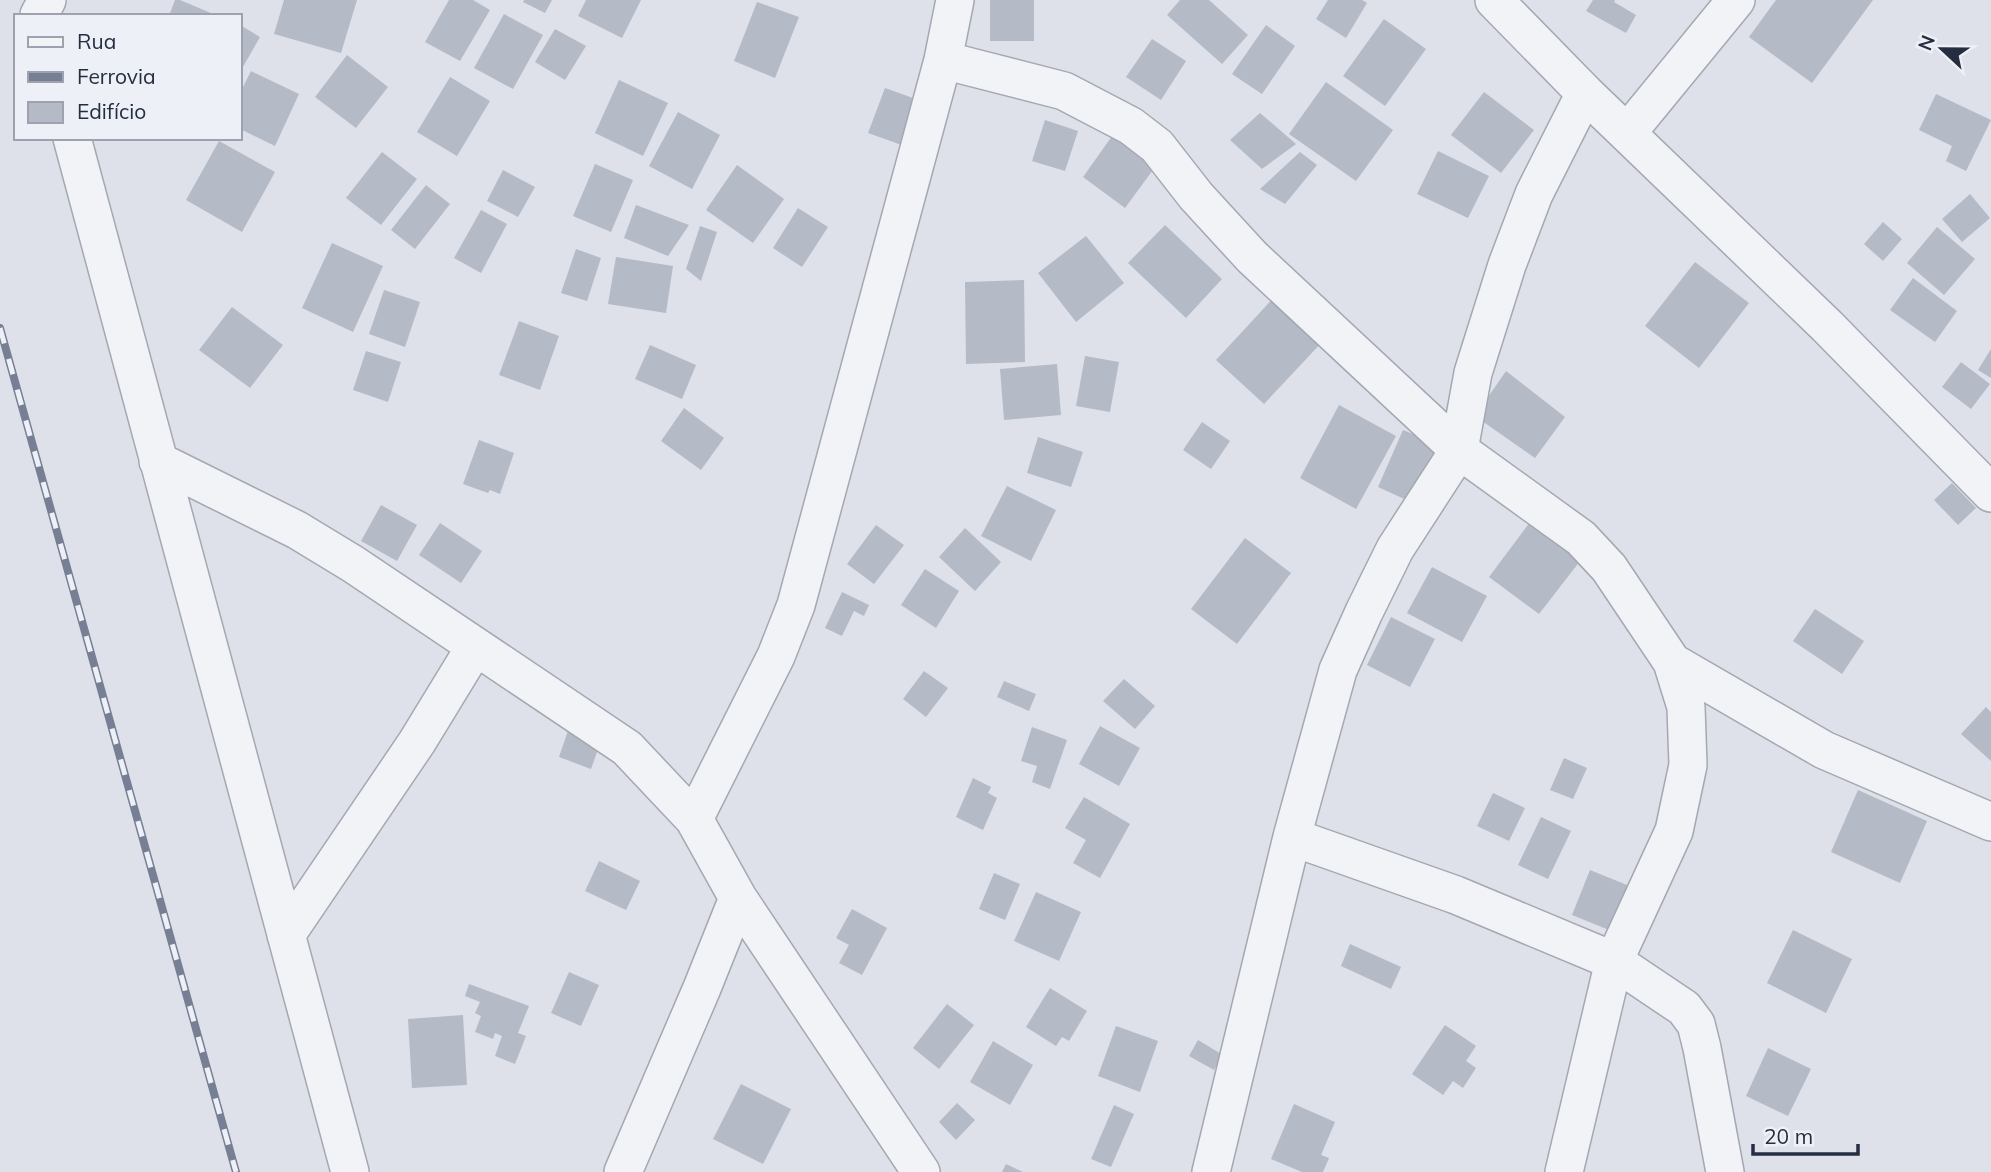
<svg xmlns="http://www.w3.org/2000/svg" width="1991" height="1172" font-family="Mulish,sans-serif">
<rect width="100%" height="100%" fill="#dee1e9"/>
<path fill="#b4bac6" d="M175,0h5l38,16h-49z
M284,0h73l-16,53 -67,-19z
M449,0h24l17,10 -30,51 -35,-19z
M524,0h28l-7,13 -22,-11z
M586,0h55l-19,38 -44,-22z
M990,0h44v41h-44z
M1180,0h29l39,35 -26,29 -55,-49z
M1328,0h34l5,3 -21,35 -30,-19z
M1593,0h22l-1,2 22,13 -10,18 -40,-22z
M1776,0h97l-61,83 -63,-46z
M757,2l42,15 -24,61 -41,-17z
M504,14l39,21 -30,54 -39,-21z
M1384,19l42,30 -41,57 -42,-30z
M240,25l20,12 -20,35z
M1266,25l29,21 -33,48 -30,-20z
M555,29l31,17 -21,34 -30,-18z
M1152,39l34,22 -25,39 -35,-23z
M347,55l41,32 -32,41 -41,-31z
M251,71l48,23 -24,52 -35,-17v-36z
M450,77l40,24 -33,55 -40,-24z
M619,80l49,23 -25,53 -48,-23z
M1326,82l67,48 -37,51 -67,-47z
M885,88l42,15 -17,45 -42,-15z
M1484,92l50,38 -33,43 -50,-38z
M1936,94l55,26 -25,51 -20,-10 6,-15 -33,-16z
M678,112l42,23 -28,54 -43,-23z
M1260,113l36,31 -34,25 -32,-29z
M1045,120l33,11 -13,40 -33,-10z
M1115,132l43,31 -33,45 -42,-31z
M219,141l56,31 -33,60 -56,-32z
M1438,151l51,25 -21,42 -51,-24z
M382,152l35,27 -36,46 -35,-27z
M1300,152l17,13 -32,39 -25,-15z
M595,164l38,16 -22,52 -38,-16z
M737,165l47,34 -31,44 -47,-33z
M503,170l32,17 -17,30 -31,-16z
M426,185l24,19 -35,45 -24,-19z
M1970,194l20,24 -28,24 -20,-23z
M636,205l53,20 -21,31 -44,-18z
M798,208l30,19 -26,40 -29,-19z
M481,210l26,14 -26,49 -27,-15z
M1883,222l19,17 -19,22 -19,-17z
M1165,225l57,54 -36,39 -58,-55z
M700,226l17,6 -16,49 -15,-12z
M1937,227l38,32 -31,36 -37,-32z
M1086,236l38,47 -48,39 -38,-49z
M332,243l51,23 -30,66 -51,-24z
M576,249l25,9 -14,43 -26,-8z
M616,257l57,9 -7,47 -58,-9z
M1695,262l54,41 -50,65 -54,-42z
M1913,278l44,33 -22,31 -45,-32z
M1024,280l1,82 -59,2 -1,-82z
M384,290l36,12 -15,45 -36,-13z
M1277,294l48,45 -61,65 -48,-44z
M232,307l51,38 -33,43 -51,-38z
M519,321l40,15 -19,54 -41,-15z
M650,345l46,20 -14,34 -47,-20z
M1991,349v29l-13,-8z
M366,351l35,11 -13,40 -35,-12z
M1085,356l34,6 -9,50 -34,-6z
M1961,362l29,22 -19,25 -29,-22z
M1057,364l4,51 -57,5 -4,-51z
M1506,371l59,46 -30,41 -60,-42z
M1339,405l57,31 -40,73 -56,-31z
M684,408l40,30 -23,32 -40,-29z
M1202,422l28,19 -19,28 -28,-19z
M1403,430l36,15 -26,58 -35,-16z
M1038,437l45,15 -12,35 -44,-14z
M479,440l35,13 -14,41 -10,-4 -2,3 -25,-9z
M1952,483l24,25 -18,17 -24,-25z
M1007,486l49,24 -25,51 -50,-25z
M381,505l36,20 -20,36 -36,-20z
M1536,514l51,38 -48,62 -50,-37z
M440,523l42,28 -21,32 -42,-28z
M876,525l28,20 -30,39 -27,-20z
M965,528l36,34 -26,29 -36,-34z
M1245,538l46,35 -54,71 -46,-35z
M1432,567l55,29 -25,46 -55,-29z
M925,569l34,22 -23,37 -35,-23z
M842,592l27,13 -5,11 -10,-5 -12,25 -17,-8z
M1815,609l49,32 -22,33 -49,-33z
M1391,617l44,22 -25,48 -43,-22z
M924,671l24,17 -22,29 -23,-18z
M1124,679l31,27 -20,23 -32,-28z
M1004,681l32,13 -7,17 -32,-14z
M1986,707l5,5v49l-30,-27z
M574,713l33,11 -16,45 -32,-12z
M1100,726l40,22 -21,38 -40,-22z
M1032,727l35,13 -17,49 -18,-7 5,-16 -16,-5z
M1564,758l23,10 -14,31 -23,-9z
M973,778l18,9 -3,6 9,5 -14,32 -27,-13z
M1858,790l69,31 -27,62 -69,-31z
M1493,793l32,15 -16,33 -32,-15z
M1084,797l46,27 -30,54 -27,-15 13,-23 -21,-12z
M1541,817l30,14 -23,48 -30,-14z
M599,861l41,20 -14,29 -41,-19z
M1590,870l42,17 -18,45 -42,-17z
M994,873l26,11 -15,36 -26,-11z
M1036,892l45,20 -22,49 -45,-20z
M852,909l35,19 -25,47 -23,-12 10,-18 -13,-7z
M1793,930l59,29 -26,54 -59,-30z
M1350,944l51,23 -10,22 -50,-23z
M569,972l30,13 -18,41 -30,-13z
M469,984l60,22 -11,27 8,3 -11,28 -20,-8 7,-20 -7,-3 -2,6 -18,-7 6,-16 -6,-3 5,-11 -15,-6z
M1050,988l37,23 -18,30 -7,-4 -6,9 -30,-19z
M947,1004l27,21 -35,44 -26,-21z
M463,1015l4,70 -55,3 -4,-69z
M1445,1025l31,21 -10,15 10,7 -13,20 -10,-7 -10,14 -31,-21z
M1116,1026l42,15 -18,51 -42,-16z
M1198,1040l25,15 -9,15 -25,-14z
M993,1041l40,24 -23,40 -40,-23z
M1768,1048l43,21 -23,47 -42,-20z
M741,1084l50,25 -28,55 -50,-25z
M957,1103l18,17 -19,20 -17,-18z
M1294,1104l41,18 -14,33 8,3 -6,14h-21l-31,-13z
M1114,1105l20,9 -23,53 -20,-8z
M1006,1164l17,8h-21z"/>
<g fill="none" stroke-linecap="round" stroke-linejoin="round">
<defs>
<path id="minor" d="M1494,0l91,93 242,233 164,167
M39,15l8,-15
M943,60l121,31 67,35 26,20 39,50 56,61 207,193 122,88 28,30 63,94 152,88 167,72
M1627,133l109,-133
M72,138l278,1034
M158,461l139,69 56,34 274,184 67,71 44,79 183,274
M694,819l82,-163 20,-51 147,-545 12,-60
M1292,837l164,58 158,66 70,47 12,16 6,24 23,124
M286,935l131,-193 58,-95
M623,1172l79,-184 36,-90
M1211,1172l81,-335 46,-167 26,-58 31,-63 64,-99 14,-77 34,-108 27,-71 51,-101
M1564,1172l50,-211 60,-130 14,-66 -2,-58 -14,-45"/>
</defs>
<use href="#minor" stroke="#a3a8b3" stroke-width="40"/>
<use href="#minor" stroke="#f1f3f7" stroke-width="37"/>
<defs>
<path id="rail" d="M0,328l236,844"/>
</defs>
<use href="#rail" stroke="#767f94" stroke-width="8"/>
<use href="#rail" stroke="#edf0f6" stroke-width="5" stroke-dasharray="16" stroke-linecap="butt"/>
</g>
<rect x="14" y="14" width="228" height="126" fill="#edf0f6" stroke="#9da2ae" stroke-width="2"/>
<rect x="28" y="37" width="35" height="10" fill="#f1f3f7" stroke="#9da2ae" stroke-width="2"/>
<text x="77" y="49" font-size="21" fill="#252e41">Rua</text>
<rect x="28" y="72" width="35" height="10" fill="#767f94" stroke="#9da2ae" stroke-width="2"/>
<text x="77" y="84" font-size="21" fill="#252e41">Ferrovia</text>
<rect x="28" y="102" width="35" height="21" fill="#b4bac6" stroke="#9da2ae" stroke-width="2"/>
<text x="77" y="119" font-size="21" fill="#252e41">Edifício</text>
<g transform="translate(1942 49) rotate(292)" stroke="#edf0f6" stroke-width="5" paint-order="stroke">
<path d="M0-5L12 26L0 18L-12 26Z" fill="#252e41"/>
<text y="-10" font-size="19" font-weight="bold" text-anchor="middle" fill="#252e41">N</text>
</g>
<path d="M1753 1144v10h105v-10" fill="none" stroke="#252e41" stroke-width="3.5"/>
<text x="1764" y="1144" font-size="21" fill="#252e41" stroke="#edf0f6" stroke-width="5" paint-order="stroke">20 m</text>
</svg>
